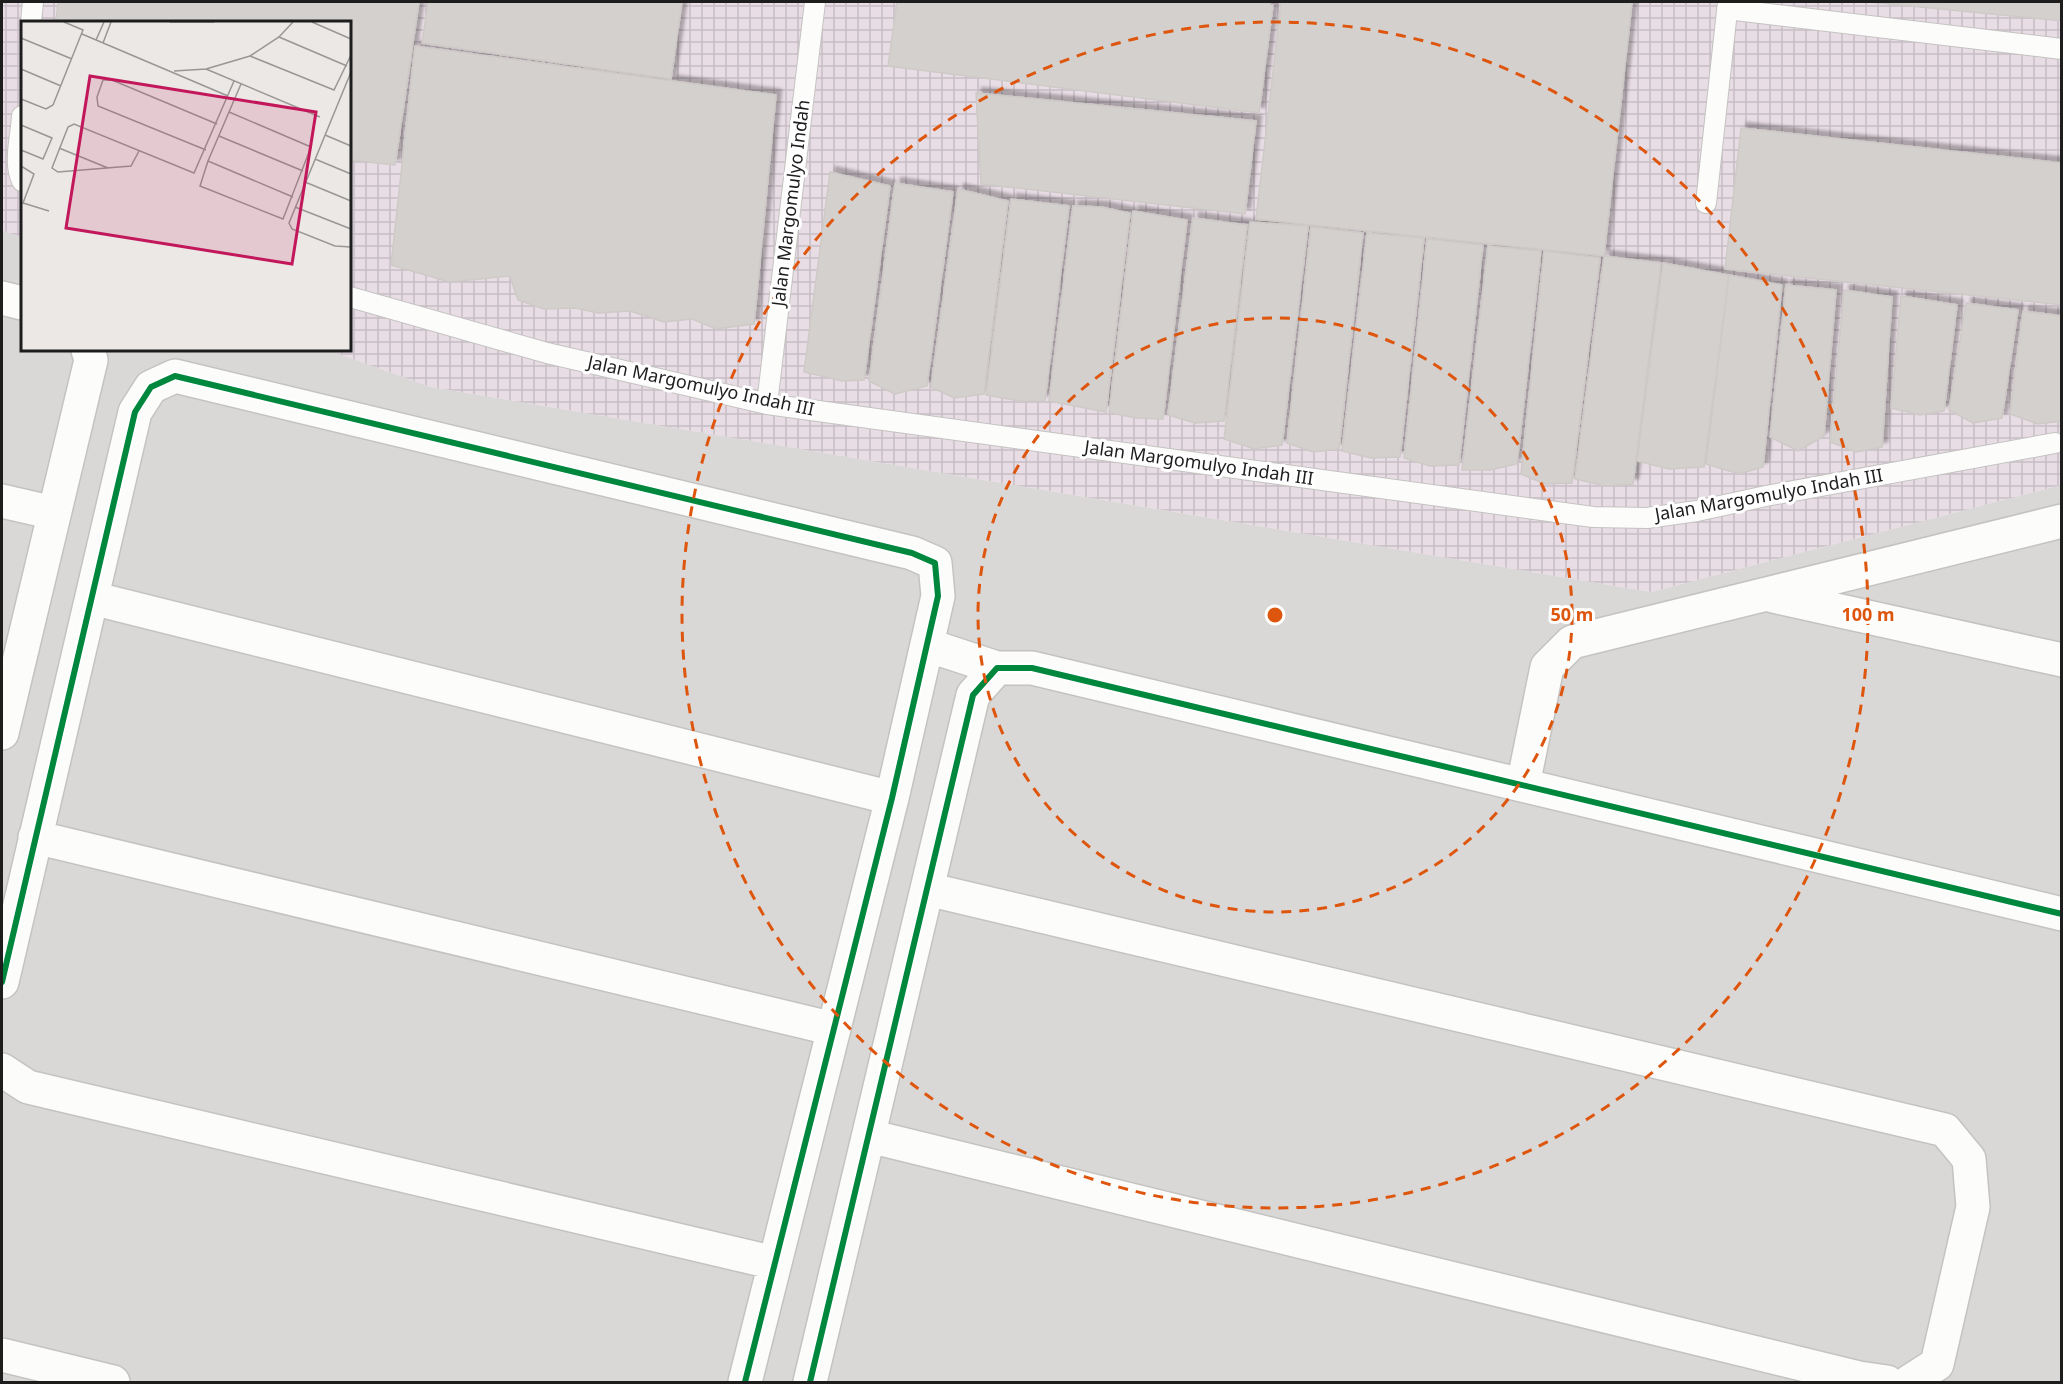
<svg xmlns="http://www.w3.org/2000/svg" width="2063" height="1384" font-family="'Noto Sans',sans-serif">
<defs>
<pattern id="industrial-grid" width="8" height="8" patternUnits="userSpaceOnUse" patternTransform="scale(1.5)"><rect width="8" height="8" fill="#e9dde5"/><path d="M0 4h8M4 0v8" fill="none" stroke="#c7bdc4"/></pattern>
<filter id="shadow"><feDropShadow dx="5.5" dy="-5.5" stdDeviation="1.5" flood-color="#0004"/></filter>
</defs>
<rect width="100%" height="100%" fill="#ebe8e5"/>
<path fill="#dad8d7" d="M2,230l20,8v112h306l103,37 1220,205 410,-107v897h-2059z"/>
<path fill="url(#industrial-grid)" d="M2,2h2059v483l-410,107 -1220,-205 -103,-37h22v-328h-328v216l-20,-8z"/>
<path fill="#d4d0ce" stroke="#cecac7" stroke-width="1.5" filter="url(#shadow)" d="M58,2h361l-24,163 -45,-5v-138h-294z
M428,2h254l-11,77 -249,-36z
M897,2h373v3h3l-14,108 -371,-47z
M1281,2h351l-28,254 -348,-37z
M1869,2h193v19z
M415,46l361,49 -22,229 -38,5 -24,-10 -28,3 -34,-11 -32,2 -23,-5 -31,1 -26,-9 -8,-24 -61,6 -58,-17z
M976,93l280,28 -11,93 -264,-30z
M1741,128l321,35v142l-337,-36z
M830,172l60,14 -26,194 -22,1 -38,-9z
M895,183l58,9 -26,194 -32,8 -26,-13z
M958,189l50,12 -24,193 -30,4 -23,-11z
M1011,199l58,7 -24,195h-26l-33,-6z
M1073,206l28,1 29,6 -24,199 -57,-11z
M1133,211l54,9 -24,199 -26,-1 -28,-5z
M1193,218l54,7 -23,196 -29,2 -27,-8z
M1250,222l58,4 -26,219 -28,4 -30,-10z
M1311,227l52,6 -24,216 -26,3 -26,-9z
M1367,233l57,5 -24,219 -29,1 -29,-7z
M1427,239l56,6 -24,220 -29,1 -26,-8z
M1488,246l53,5 -24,213 -27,6h-28z
M1544,251l56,7 -28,225 -27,1 -24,-10z
M1604,256l57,7 -28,221 -28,2 -30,-7z
M1663,263l66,12 -25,192 -35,2 -32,-8z
M1729,275l53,10 -19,182 -24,7 -33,-10z
M1786,285l50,5 -12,146 -26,15 -28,-14z
M1844,290l48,7 -10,150 -26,5 -26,-10z
M1901,296l56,9 -13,106 -24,4 -29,-7z
M1966,303l52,7 -16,108 -29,5 -24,-13z
M2023,311l39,5v105l-24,3 -28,-10z"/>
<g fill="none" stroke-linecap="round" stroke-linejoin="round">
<defs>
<path id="lane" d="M1727,9l335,40
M31,22l2,-20
M22,116c-1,20 -9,47 0,65
M1706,203l22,-201
M350,297l197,56 220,51 826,113 54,1 50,-7 69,-15 289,-53
M767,404l48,-402"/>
<path id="street" d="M2,298l20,5
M2,501l52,12
M1773,596l289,64
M92,598l800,200
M927,645l70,23
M2,733l89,-373 -3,-10
M1523,785l24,-118 25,-25 490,-121
M35,837l799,192
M927,889l1018,241 24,29 4,48 -36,157 -28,18
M2,982l133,-570 16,-25 24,-11 737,177 23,10 3,33 -46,202 -147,584
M2,1070l26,17 747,176
M869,1136l990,242 28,4
M2,1355l111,27
M810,1382l163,-687 24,-27h35l1030,246"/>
</defs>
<use href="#lane" stroke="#c4c3c1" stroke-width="22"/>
<use href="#street" stroke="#c4c3c1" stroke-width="36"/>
<use href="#lane" stroke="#fcfcfb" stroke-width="20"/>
<use href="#street" stroke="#fcfcfb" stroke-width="33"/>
<defs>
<path id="cycleway" d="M2,982l133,-570 16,-25 24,-11 737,177 23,10 3,33 -46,202 -147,584
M810,1382l163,-687 24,-27h35l1030,246"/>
</defs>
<use href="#cycleway" stroke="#fff" stroke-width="10"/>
<use href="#cycleway" stroke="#00873e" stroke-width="6"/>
</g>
<g fill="none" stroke="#de560d" stroke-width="3" stroke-dasharray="10 8">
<circle cx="1275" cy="615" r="297"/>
<circle cx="1275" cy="615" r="593"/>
</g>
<g text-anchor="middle" stroke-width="6" stroke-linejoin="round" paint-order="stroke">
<g font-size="18" fill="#1d1d1d" stroke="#fff">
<text transform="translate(791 203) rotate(-83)" y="6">Jalan Margomulyo Indah</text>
<text transform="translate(701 386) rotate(12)" y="6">Jalan Margomulyo Indah III</text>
<text transform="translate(1199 463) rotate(8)" y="6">Jalan Margomulyo Indah III</text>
<text transform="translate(1769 495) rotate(-10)" y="6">Jalan Margomulyo Indah III</text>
</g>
</g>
<g transform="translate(21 21)">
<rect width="330" height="330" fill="#ebe8e5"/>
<path fill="none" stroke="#999795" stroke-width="1.5" d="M149,1h44M291,1l39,17M61,13l146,62M258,16l68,29M0,17l51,21M75,19l8,-18M82,22l8,-21M229,35l84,34 17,-35M0,48l40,17M185,48l114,48M153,50l32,-2 44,-13 29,-19 14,-15M330,51l-62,151 3,6 43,17 16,1M0,78l25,10 7,-4 30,-75 -19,-8M208,91l82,35 -28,72 -83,-33 8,-25 33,-77M0,104l31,13 -9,21 -22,-9M304,114l26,11M198,115l84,35M38,127l49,20M185,129l-108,-44 -1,-9 6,-17h9l105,44M118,130l-8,15 -73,6 -6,-4 16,-41 6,-3 120,49 40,-92M294,138l36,15M187,140l85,36M0,145l13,8 -11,29 26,8M284,161l46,19M274,186l56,22"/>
<path fill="#c2185b" fill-opacity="0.15" stroke="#c2185b" stroke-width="3" d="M69,55l226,36 -24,152 -226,-36z"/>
<rect width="330" height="330" fill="none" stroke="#1d1d1d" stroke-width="3"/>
</g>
<circle cx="1275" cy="615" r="9" fill="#de560d" stroke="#fff" stroke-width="3"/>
<g font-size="18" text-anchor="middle" font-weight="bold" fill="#de560d" stroke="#fff" stroke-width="6" stroke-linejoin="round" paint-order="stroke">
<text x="1572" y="621">50 m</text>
<text x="1868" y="621">100 m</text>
</g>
<rect width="2063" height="1384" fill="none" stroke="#1d1d1d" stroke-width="6"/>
</svg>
